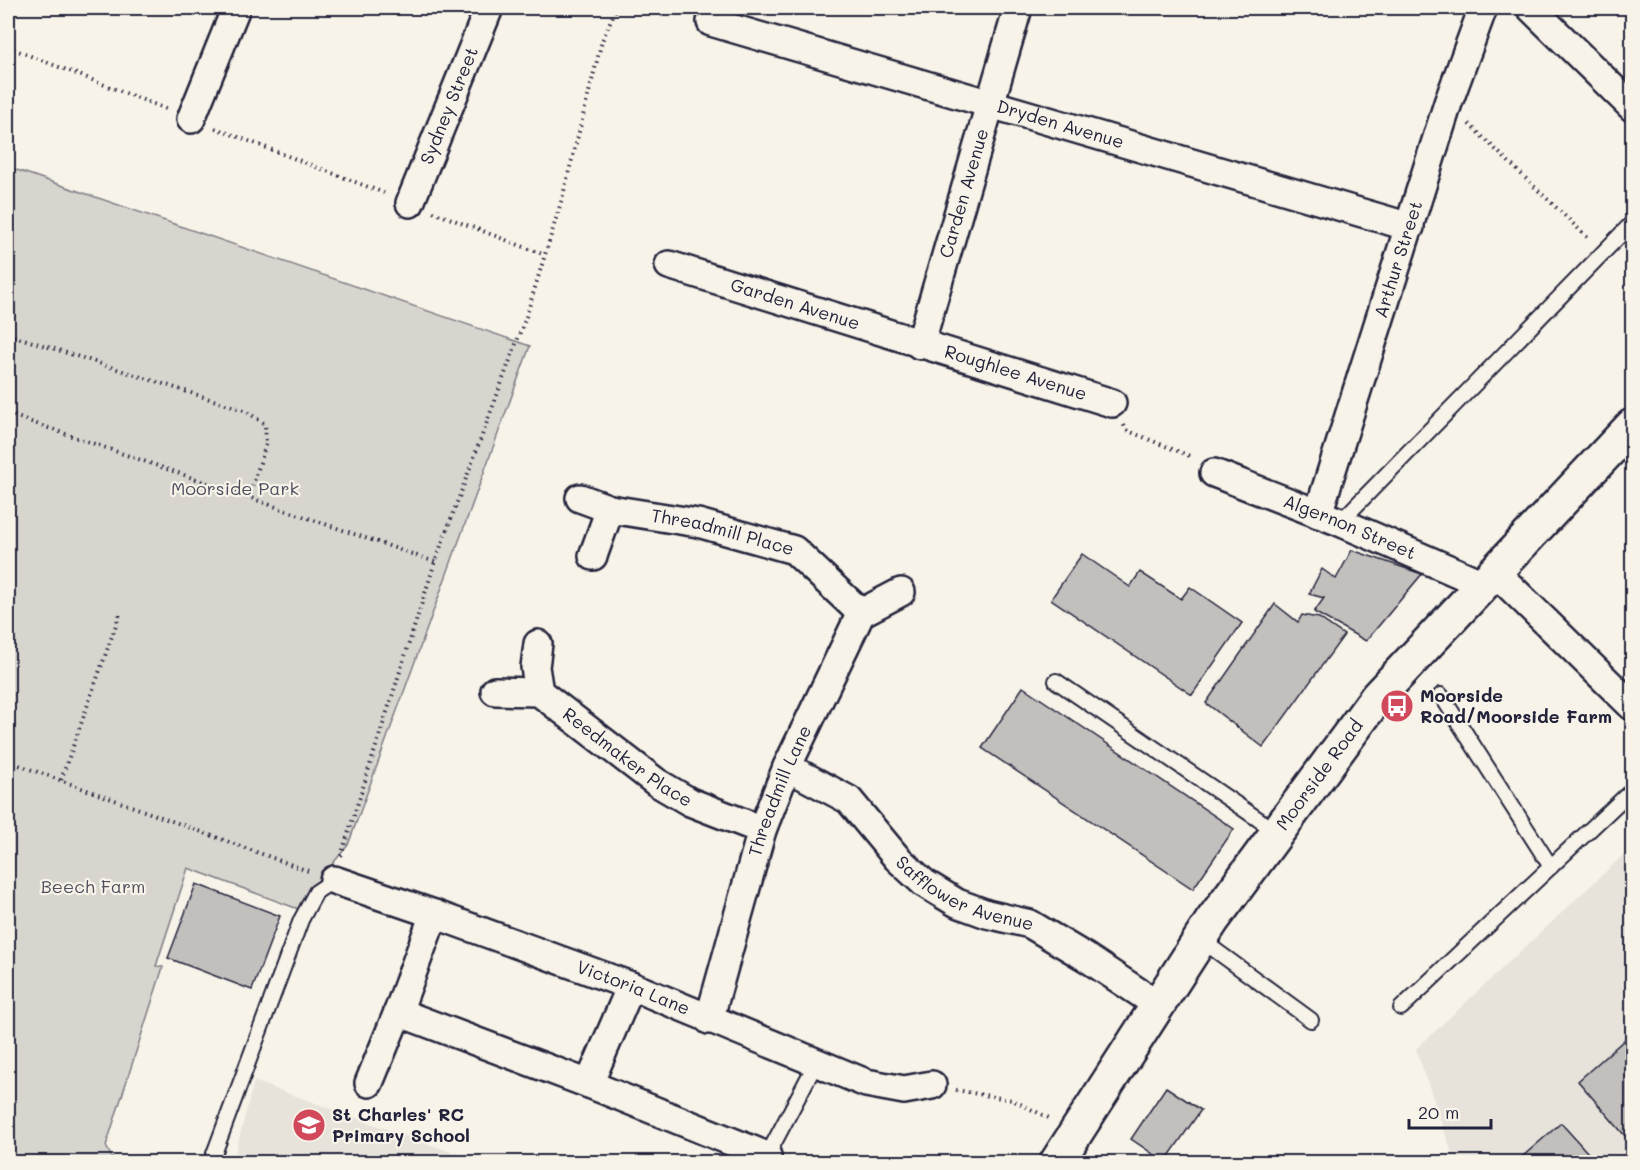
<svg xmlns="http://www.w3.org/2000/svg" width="1640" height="1170" font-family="Mali,sans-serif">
<rect width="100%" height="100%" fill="#f7f3e8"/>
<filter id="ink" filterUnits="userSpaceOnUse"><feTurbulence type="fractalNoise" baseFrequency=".0167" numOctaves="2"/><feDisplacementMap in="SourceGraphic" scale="12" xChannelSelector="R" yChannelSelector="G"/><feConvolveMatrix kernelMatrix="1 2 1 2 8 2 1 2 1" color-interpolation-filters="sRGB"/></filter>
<g filter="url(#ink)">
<path fill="#e7e3db" d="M1632,847v315h-183l3,-9 -36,-104z
M254,1081l225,81h-246z"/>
<path fill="#d8d5cf" stroke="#7d7c85" stroke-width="1.5" d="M8,167l522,179 -182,499 -28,34 -19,31 -113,-42 -32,98 7,1 -57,179 8,16h-106z"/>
<path fill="#c2bfbd" stroke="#22223b" stroke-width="1.5" d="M1352,550l70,24 -56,67 -52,-29 10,-14 -15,-4 13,-25 14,10z
M1082,554l48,33 10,-15 41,27 9,-12 52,36 -50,72 -141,-96z
M1275,604l23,18 4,-7 17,3 25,17 -81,112 -57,-44z
M1023,687l211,142 -41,60 -211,-141z
M196,884l84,32 -28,74 -84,-32z
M1632,1033v111l-54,-63z
M1166,1087l35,23 -36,52 -34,-23z
M1561,1123l35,39h-80z"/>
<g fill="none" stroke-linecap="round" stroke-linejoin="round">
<defs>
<path id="service" d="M1340,522l292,-299
M1056,681l221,151
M1441,695l110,172
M1200,939l111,81
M1401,1008l231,-218
M767,1156l49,-93
M211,1162l90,-242 15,-28 18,-12"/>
<g id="minor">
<path d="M1531,8l101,99"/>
<path id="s1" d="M711,22l699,205"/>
<path d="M191,119l45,-111"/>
<path id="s2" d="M410,203l79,-195"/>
<path id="s3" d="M669,265l443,138"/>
<path id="s4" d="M920,345l98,-337"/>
<path id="s5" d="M1214,473l126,49 143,62"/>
<path d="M580,498l30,11"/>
<path id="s6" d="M1318,514l130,-411 35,-95"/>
<path id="s7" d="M593,556l17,-47 88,14 96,27 67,63"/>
<path d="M1494,571l138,135"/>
<path d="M538,644l-3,23 4,25"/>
<path id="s8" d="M495,691l44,1 117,90 34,20 72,28"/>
<path id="s9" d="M787,767l62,33 48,58 27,25 33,20 30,11 43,10 57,34 71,47"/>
<path id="s10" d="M334,880l100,34 197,72 235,97 38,7 28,-5"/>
<path d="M398,1012l191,72 178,72"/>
<path id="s11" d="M709,1020l53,-190 25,-63 74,-154 40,-21"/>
<path d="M369,1083l29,-71 36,-98"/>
<path d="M589,1084l42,-98"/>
</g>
<g id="tertiary">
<path id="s12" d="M1057,1162l155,-241 165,-224 255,-271"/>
</g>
</defs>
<use href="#service" stroke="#22223b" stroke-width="18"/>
<use href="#minor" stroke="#22223b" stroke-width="32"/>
<use href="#tertiary" stroke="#22223b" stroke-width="38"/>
<path stroke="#22223b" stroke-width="4" stroke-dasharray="1.5 4.5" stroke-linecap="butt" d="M8,47l158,62
M1469,124l120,115
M215,128l169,65
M433,212l112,43
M8,334l236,76 21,14 1,20 -17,53
M8,414l427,148
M1124,425l2,5 66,27
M8,761l303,111
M61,780l60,-169
M341,856l94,-294 91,-245 36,-118 40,-158 14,-33
M956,1090l56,10 37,18"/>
<use href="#service" stroke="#f7f3e8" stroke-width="14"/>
<use href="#minor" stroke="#f7f3e8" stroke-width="27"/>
<use href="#tertiary" stroke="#f7f3e8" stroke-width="33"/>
</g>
</g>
<defs>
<symbol id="bus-disc" viewBox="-11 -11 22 22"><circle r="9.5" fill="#d1495b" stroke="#f7f3e8"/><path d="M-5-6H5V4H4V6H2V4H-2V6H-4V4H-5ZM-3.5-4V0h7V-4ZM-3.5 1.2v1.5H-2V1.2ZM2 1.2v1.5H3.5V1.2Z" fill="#fff"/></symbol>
<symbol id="school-disc" viewBox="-11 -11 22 22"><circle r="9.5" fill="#d1495b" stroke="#f7f3e8"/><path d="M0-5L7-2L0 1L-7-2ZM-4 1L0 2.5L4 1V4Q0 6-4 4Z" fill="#fff"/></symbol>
</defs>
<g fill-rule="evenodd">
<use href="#bus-disc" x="1378" y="687" width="38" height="38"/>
<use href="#school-disc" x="290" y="1106" width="38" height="38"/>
</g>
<g text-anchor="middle" stroke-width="4.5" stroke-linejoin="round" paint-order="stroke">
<g font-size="18" fill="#22223b" stroke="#f7f3e8">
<text dy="6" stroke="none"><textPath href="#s2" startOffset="105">Sydney Street</textPath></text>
<text dy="6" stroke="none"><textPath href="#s1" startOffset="364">Dryden Avenue</textPath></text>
<text dy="6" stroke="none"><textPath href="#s4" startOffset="158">Carden Avenue</textPath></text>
<text dy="6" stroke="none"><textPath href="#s6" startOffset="267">Arthur Street</textPath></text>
<text dy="6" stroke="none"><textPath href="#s3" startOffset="132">Garden Avenue</textPath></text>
<text dy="6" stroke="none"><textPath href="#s3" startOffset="363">Roughlee Avenue</textPath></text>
<text dy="6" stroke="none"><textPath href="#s5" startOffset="146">Algernon Street</textPath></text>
<text dy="6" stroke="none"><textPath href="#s7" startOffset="165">Threadmill Place</textPath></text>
<text dy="6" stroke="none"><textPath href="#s8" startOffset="154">Reedmaker Place</textPath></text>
<text dy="6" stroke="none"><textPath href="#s12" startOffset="468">Moorside Road</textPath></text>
<text dy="6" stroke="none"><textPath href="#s11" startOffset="240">Threadmill Lane</textPath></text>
<text dy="6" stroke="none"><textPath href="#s9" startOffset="224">Safflower Avenue</textPath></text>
<text dy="6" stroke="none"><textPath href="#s10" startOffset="318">Victoria Lane</textPath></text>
</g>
<g font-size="18" fill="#504f60" stroke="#f7f3e8">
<text x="235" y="495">Moorside Park</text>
<text x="93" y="893">Beech Farm</text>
</g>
<g font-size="18" font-weight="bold" fill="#22223b" stroke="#f7f3e8" text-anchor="start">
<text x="1420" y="702">Moorside<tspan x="1420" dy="21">Road/Moorside Farm</tspan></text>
<text x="332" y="1121">St Charles' RC<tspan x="332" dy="21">Primary School</tspan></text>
</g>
</g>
<rect width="1640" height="1170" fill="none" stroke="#f7f3e8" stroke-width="30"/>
<rect x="15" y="15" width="1610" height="1140" fill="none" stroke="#22223b" stroke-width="2" filter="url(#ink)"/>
<path d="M1409 1119v9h82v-9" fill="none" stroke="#22223b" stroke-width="3"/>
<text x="1418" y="1119" font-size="18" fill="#22223b" stroke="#f7f3e8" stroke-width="4.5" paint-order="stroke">20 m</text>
</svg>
